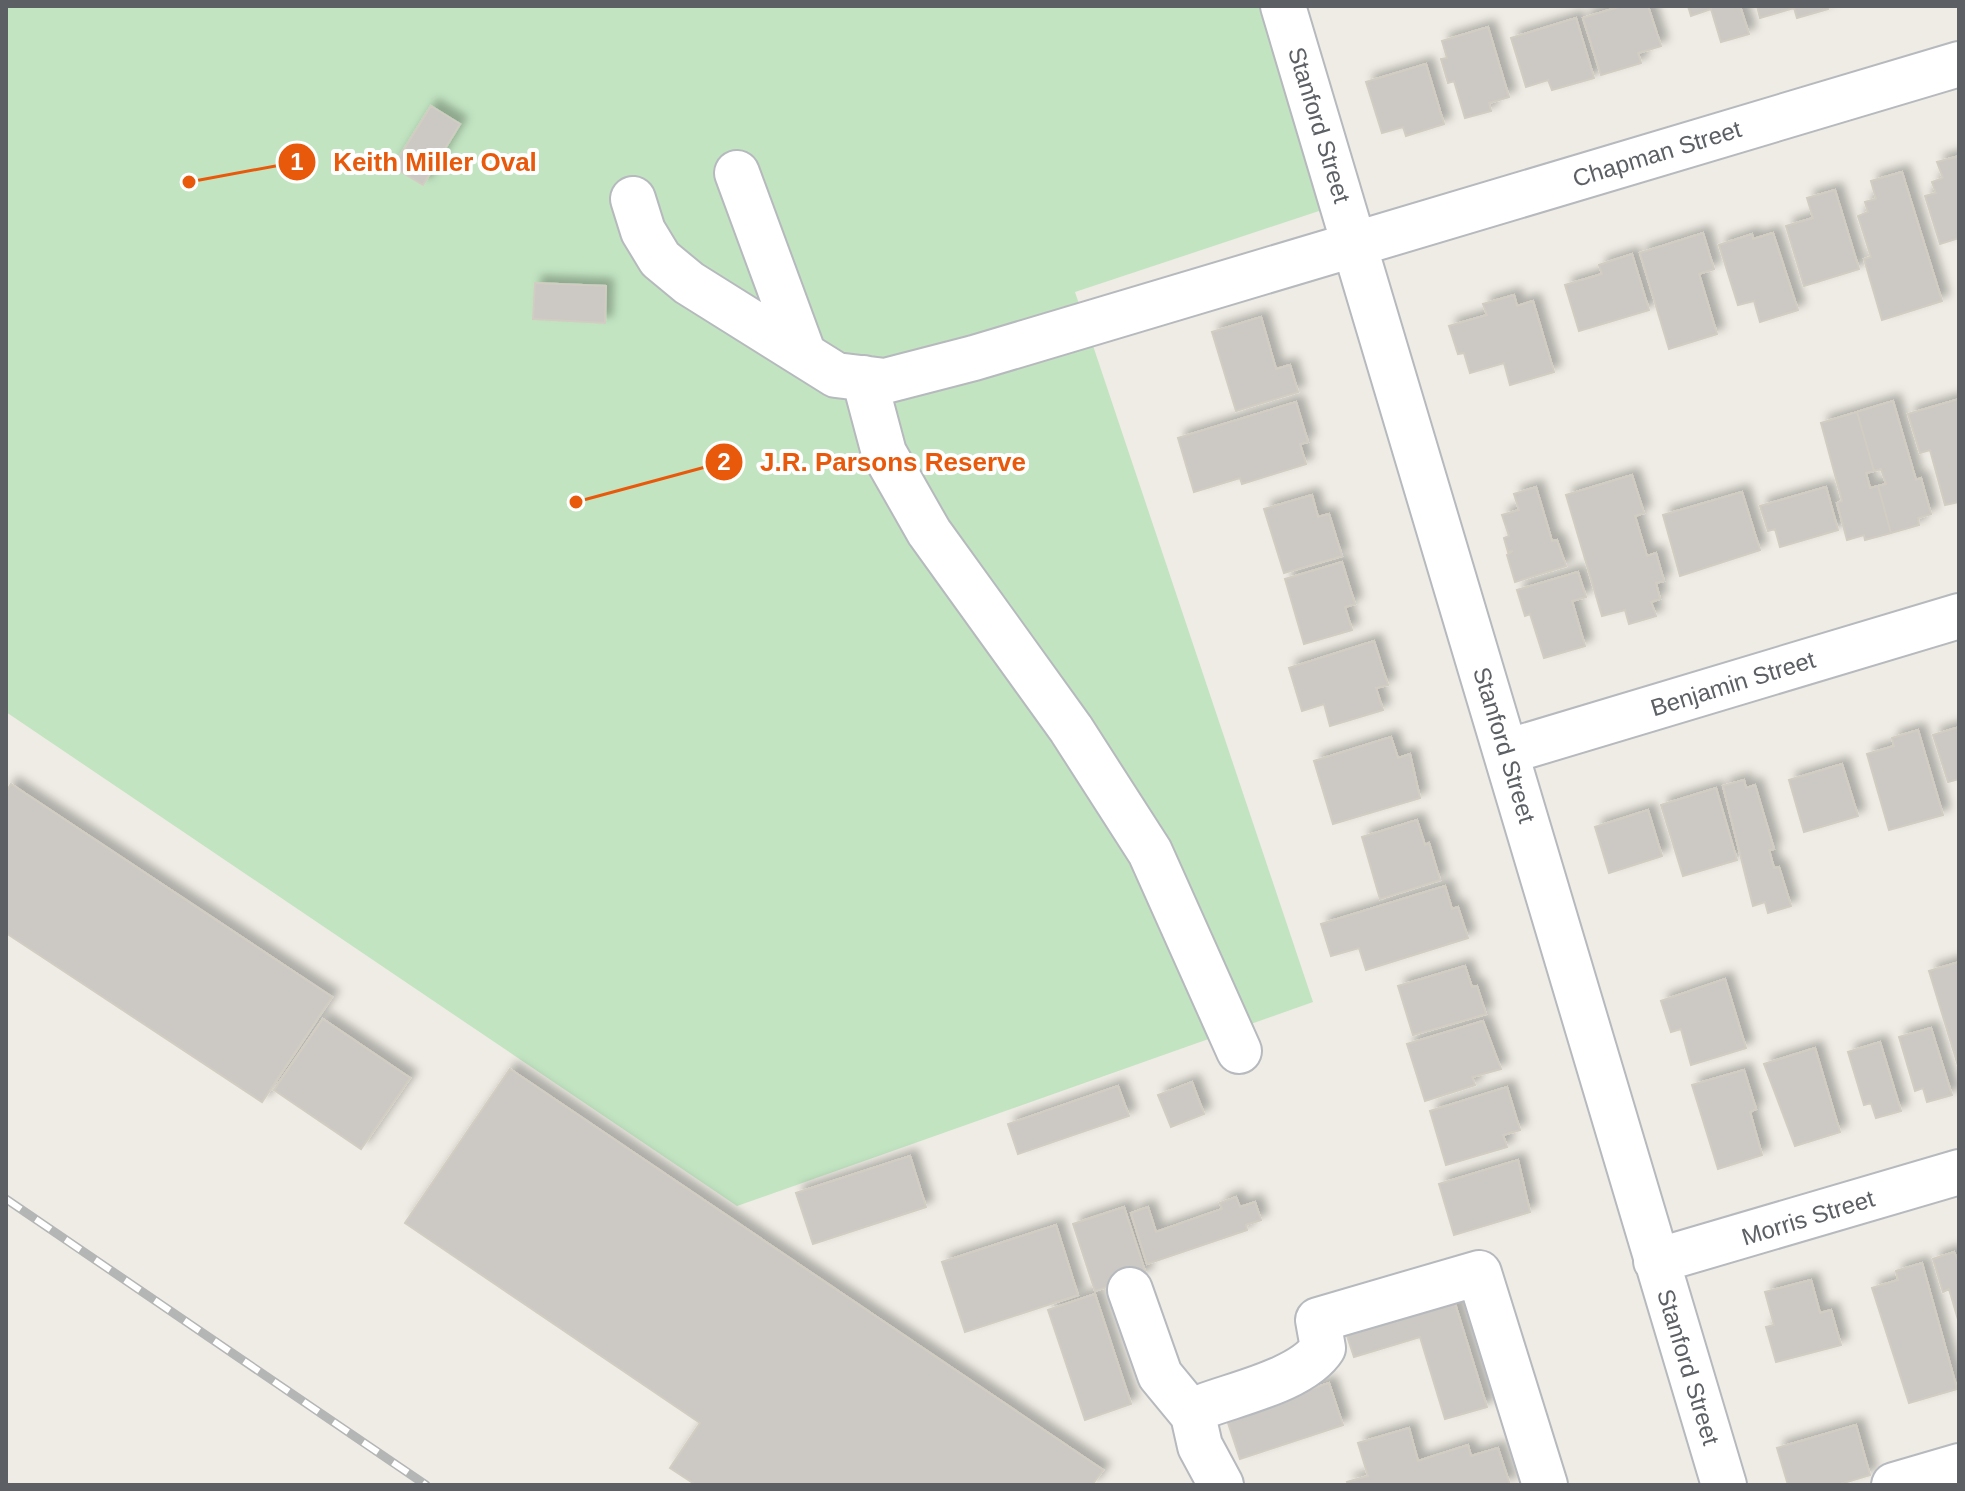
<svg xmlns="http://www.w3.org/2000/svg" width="1965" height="1491" font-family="Arial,sans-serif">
<defs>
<filter id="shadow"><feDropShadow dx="7" dy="-7" stdDeviation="4" flood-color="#0004"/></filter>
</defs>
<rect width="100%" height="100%" fill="#eeece4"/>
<path fill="#c2e4c1" d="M6,6h1255l61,204 -247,82 238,710 -576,204 -731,-494z"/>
<path fill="#ccc8c3" stroke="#d2cdc3" stroke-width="2" filter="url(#shadow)" d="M1622,6h26l13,40 -23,7 3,10 -40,12 -18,-57z
M1688,6h52l9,28 -28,8 -10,-33 -20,7z
M1757,6h70l1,3 -31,9 -3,-10 -34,10z
M1576,18l18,60 -42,12 -4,-10 -22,7 -15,-49z
M1488,27l21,70 -20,6 2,8 -26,7 -11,-37 -6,2 -7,-24 6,-1 -5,-17z
M1426,64l18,60 -38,12 -3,-9 -21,6 -16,-51z
M431,106l29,18 -37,61 -30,-18z
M1959,156v82l-19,6 -15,-48 11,-3 -4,-11 11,-4 -6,-16z
M1902,172l40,129 -60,19 -18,-61 7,-2 -13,-41 10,-4 -3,-10 11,-3 -5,-18z
M1835,190l24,79 -55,17 -18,-60 27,-8 -6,-20z
M1703,233l11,36 -15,5 18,60 -48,15 -29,-96z
M1773,233l25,77 -38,12 -6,-21 -16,4 -19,-60 33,-11 1,5z
M1632,254l17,56 -70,21 -14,-46 37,-11 -3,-9z
M535,283l71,3 -1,37 -72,-4z
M1514,295l3,11 16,-5 21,71 -44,13 -6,-22 -34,10 -6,-20 -6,1 -9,-28 38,-11 -4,-11z
M1261,317l15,52 14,-4 8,27 -62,19 -24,-79z
M1959,399v103l-14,3 -15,-55 -10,3 -12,-39z
M1893,401l23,79 5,-2 10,36 -13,4 1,7 -28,8 -13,-47 8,-2 -5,-15 -7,2 -17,-59z
M1296,402l12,40 -8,2 6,20 -64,20 -2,-6 -46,14 -16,-54z
M1857,412l17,59 -8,2 4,15 8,-2 13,47 -26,7 -1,-5 -17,5 -10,-37 5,-2 -21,-78z
M1632,475l12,38 -9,3 12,40 9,-3 8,28 -8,2 4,16 -9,3 5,14 -27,8 -4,-14 -23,6 -36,-121z
M1536,487l16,54 5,-1 9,26 -51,16 -8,-27 6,-4 -5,1 -4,-14 5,-2 -7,-21 17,-5 -5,-16z
M1826,487l12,43 -58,17 -5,-18 -7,2 -8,-25z
M1742,492l18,58 -80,26 -17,-61z
M1312,495l6,22 11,-3 13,42 -58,17 -20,-64z
M1342,562l13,42 -10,3 7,23 -48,14 -19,-65z
M1578,572l8,25 -14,4 13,45 -41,12 -14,-44 -5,2 -8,-26z
M1374,641l14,44 -12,3 7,22 -53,16 -6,-22 -22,7 -13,-43z
M1959,727v52l-11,3 -15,-47z
M1918,730l25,85 -54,15 -22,-76 27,-8 -2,-8z
M1391,737l7,21 12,-4 10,44 -87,26 -19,-63z
M1842,764l16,52 -54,16 -15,-52z
M1744,780l2,8 9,-3 19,64 -5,1 5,18 5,-1 12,39 -23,7 -3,-11 -12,4 -30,-120z
M11,784l321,213 -70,105 -256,-169v-141z
M1716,788l21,72 -54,16 -22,-71z
M1648,810l14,46 -53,17 -14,-46z
M1417,820l8,25 4,-2 11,37 -60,19 -18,-62z
M1445,886l7,23 6,-2 10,31 -102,32 -7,-22 -28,8 -10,-32z
M1959,962v107l-30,-98z
M1465,966l7,21 5,-1 9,28 -73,21 -15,-49z
M1725,979l21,69 -55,17 -10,-36 -10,3 -10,-31z
M323,1019l87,59 -49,71 -87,-59z
M1483,1021l18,48 -29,8 3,8 -50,16 -18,-57z
M1931,1028l21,67 -25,7 -4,-14 -8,3 -16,-54z
M1880,1042l21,69 -25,7 -5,-15 -7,2 -16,-53z
M1815,1048l25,84 -45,14 -31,-82z
M510,1069l593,401 -11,15h-396l-26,-17 30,-45 -295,-200z
M1744,1070l12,39 -6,3 12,43 -44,14 -26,-84z
M1192,1082l12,32 -33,13 -13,-32z
M1118,1086l11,30 -111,38 -10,-30z
M1507,1087l13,43 -17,5 4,12 -61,18 -16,-54z
M910,1156l16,51 -113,37 -17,-51z
M1518,1160l12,52 -76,23 -15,-51z
M1236,1197l4,10 15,-5 6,18 -15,5 1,5 -100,34 -16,-51 17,-6 8,25 66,-23 -2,-6z
M1124,1207l22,67 -51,17 -22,-67z
M1056,1225l22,70 -113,37 -23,-70z
M1954,1252l5,10v61l-10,-34 -6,3 -10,-33z
M1922,1263l35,126 -48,14 -37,-115 26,-8 -2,-9z
M1811,1280l9,33 11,-3 10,35 -65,17 -10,-35 8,-2 -9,-33z
M1095,1294l36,110 -46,16 -37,-110z
M1453,1297l34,110 -42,12 -25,-82 -66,20 -9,-27z
M1329,1383l14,42 -103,34 -14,-42z
M1856,1425l14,50 -33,10h-49l-11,-37z
M1409,1428l9,33 50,-16 3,11 27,-8 12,37h-162l-1,-3 21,-6 -10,-33z"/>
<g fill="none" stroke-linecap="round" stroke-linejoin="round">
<defs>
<path id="minor" d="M1283,6l441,1479
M737,173l67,182
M633,199l10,32 17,28 29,24 147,92 49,6 89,-23 985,-294
M864,378l20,75 45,79 142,197 79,123 89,199
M1506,752l453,-136
M1656,1261l303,-89
M1130,1290l30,85 33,40 7,31 21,39
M1193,1415l11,-9c35,-13 99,-27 119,-58l-5,-28 161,-47 66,212
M1894,1485l65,-19"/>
</defs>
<use href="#minor" stroke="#b6b9bd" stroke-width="48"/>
<use href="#minor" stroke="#fff" stroke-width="44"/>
<defs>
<path id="rail" d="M6,1199l420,286"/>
</defs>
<use href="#rail" stroke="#b4b5b5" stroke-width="9"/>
<use href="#rail" stroke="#fff" stroke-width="6" stroke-dasharray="18" stroke-linecap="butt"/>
</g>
<g text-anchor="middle" stroke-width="8" stroke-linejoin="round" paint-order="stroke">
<g font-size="24" fill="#5c6064" stroke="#fff">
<text transform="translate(1319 125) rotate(73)" y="8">Stanford Street</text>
<text transform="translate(1657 154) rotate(-17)" y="8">Chapman Street</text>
<text transform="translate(1733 684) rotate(-17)" y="8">Benjamin Street</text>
<text transform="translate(1504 745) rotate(73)" y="8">Stanford Street</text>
<text transform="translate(1808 1218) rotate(-17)" y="8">Morris Street</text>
<text transform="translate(1688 1367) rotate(73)" y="8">Stanford Street</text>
</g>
</g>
<path fill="none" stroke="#e8590c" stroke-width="3" d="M189 182L297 162M576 502L724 462"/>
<g fill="#e8590c" stroke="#fff" stroke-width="3">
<circle cx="189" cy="182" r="8"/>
<circle cx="576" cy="502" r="8"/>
<circle cx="297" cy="162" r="20"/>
<circle cx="724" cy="462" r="20"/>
</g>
<g font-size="24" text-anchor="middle" font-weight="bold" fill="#fff">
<text x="297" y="170">1</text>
<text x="724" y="470">2</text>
</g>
<g font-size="26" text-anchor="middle" font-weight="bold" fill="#e8590c" stroke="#fff" stroke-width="8" stroke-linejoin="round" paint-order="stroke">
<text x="435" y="171">Keith Miller Oval</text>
<text x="893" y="471">J.R. Parsons Reserve</text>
</g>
<rect width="1965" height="1491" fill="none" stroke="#5c6064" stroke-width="16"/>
</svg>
